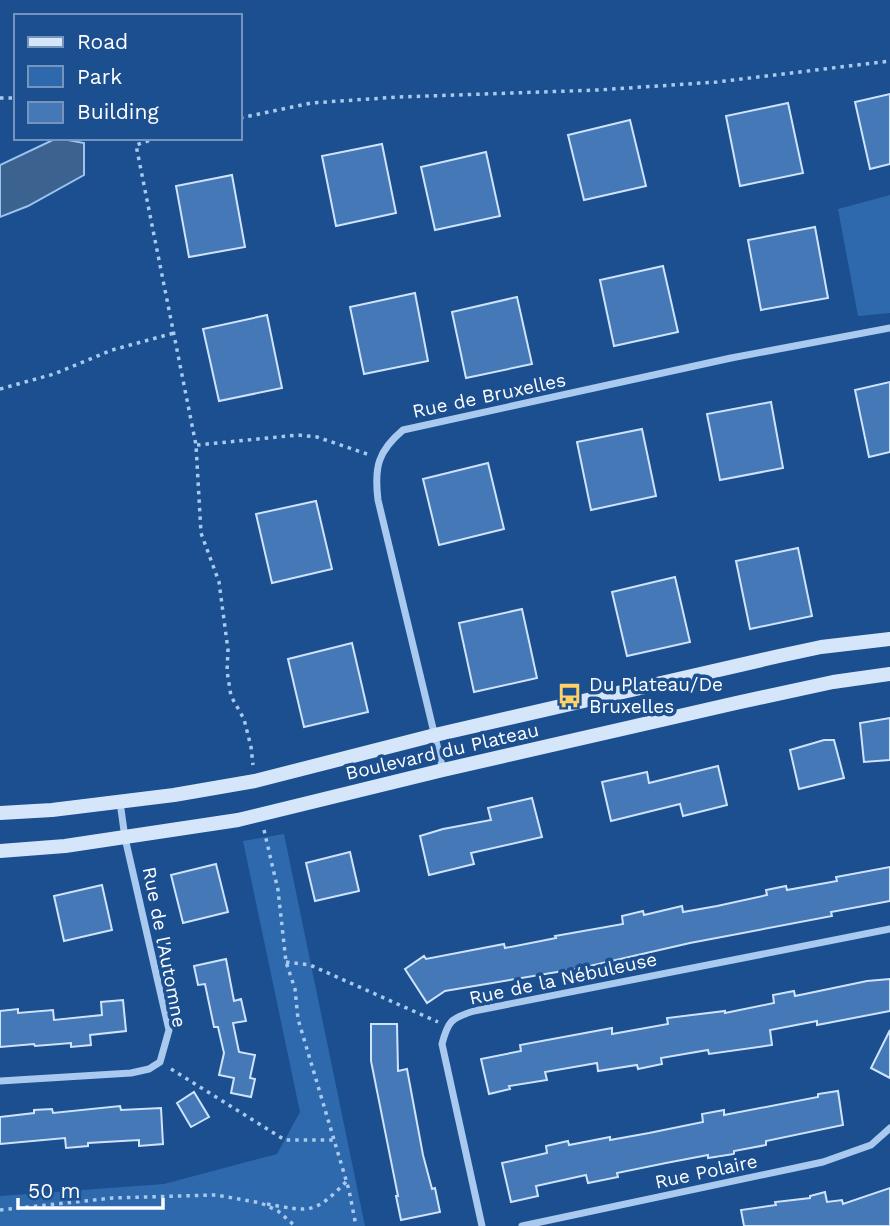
<svg xmlns="http://www.w3.org/2000/svg" width="890" height="1226" font-family="'Work Sans',sans-serif">
<rect width="100%" height="100%" fill="#1b4f8f"/>
<path fill="#2e69ad" d="M890,195v118l-32,3 -20,-107z
M284,834l81,392h-365v-30l164,-12 113,-30 23,-42 -57,-271z"/>
<path fill="#3c6290" stroke="#9cc4f0" stroke-width="2" d="M57,138l27,5v32l-56,31 -28,11v-52z"/>
<path fill="#4478b7" stroke="#cfe3fa" stroke-width="2" d="M890,94v70l-20,5 -15,-67z
M788,103l15,70 -63,13 -14,-70z
M630,120l16,66 -62,14 -16,-65z
M382,144l14,69 -60,13 -14,-70z
M486,152l14,64 -65,14 -14,-63z
M232,175l13,72 -56,10 -13,-71z
M815,227l13,71 -67,12 -13,-70z
M663,266l15,66 -64,14 -14,-66z
M415,293l13,68 -64,13 -14,-67z
M517,297l15,67 -66,14 -14,-66z
M267,315l15,73 -63,13 -16,-72z
M890,382v70l-21,5 -14,-67z
M771,402l12,66 -63,12 -13,-66z
M642,429l14,67 -65,14 -14,-68z
M488,463l16,66 -65,16 -16,-66z
M316,501l16,68 -60,14 -16,-69z
M798,548l14,68 -62,13 -14,-68z
M675,577l15,65 -63,14 -15,-64z
M522,609l15,69 -63,14 -15,-69z
M352,643l16,69 -64,15 -16,-68z
M890,718v42l-26,2 -4,-39z
M824,740h10l10,38 -45,11 -9,-39z
M718,766l9,39 -44,11 -3,-12 -69,17 -9,-39 45,-10 2,11z
M532,798l10,39 -71,16 3,11 -45,11 -9,-39 23,-7 48,-9 -3,-12z
M350,852l9,39 -44,10 -9,-38z
M216,864l12,48 -45,11 -12,-48z
M890,867v34l-59,11 1,4 -142,27 -109,25 -136,23 -18,12 -22,-34 19,-13 2,3 78,-15 1,4 51,-10 -1,-2 68,-12 -1,-8 21,-5 1,4 38,-9 1,6 34,-6 50,-11 -1,-5 20,-4 1,4 50,-9 -1,-4z
M102,885l10,45 -48,11 -10,-45z
M226,959l8,42 7,-2 5,22 -13,2 6,29 16,3 -5,23 5,1 -4,18 -20,-4 3,-15 -15,-3 5,-22 -6,-26h-4l-9,-43 -7,1 -4,-19z
M890,979v32l-73,14v-4l-47,9 2,15 -63,9 -1,-4 -47,8 1,6 -24,5 -1,-4 -39,6 -1,-8 -52,9 2,8 -38,6 1,3 -21,5 -8,-35 40,-8 -1,-6 92,-17v6l56,-10 -1,-6 58,-7v2l49,-10 -1,-8 21,-4 1,5 72,-15z
M123,1000l3,31 -36,4 1,10 -20,2v-4l-36,3 -1,-2 -34,3v-36l18,-2v4l35,-3 1,10 48,-5 -1,-13z
M371,1024h26l1,47 9,-2 16,86 9,34 3,-1 5,24 -39,8 -5,-24h2l-27,-135z
M890,1030v48l-19,-10z
M838,1091l5,34 -77,16v4l-32,6v3l-26,4v-3l-42,8 -49,10 1,4 -30,6 -2,-8 -50,11 2,10 -27,6 -9,-39 45,-10 -1,-7 22,-5 1,4 41,-8v3l39,-7 54,-11 -1,-8 22,-4v5l94,-18v-3z
M194,1092l15,25 -18,10 -14,-24z
M120,1106l1,4 40,-2 2,36 -24,2v-6l-51,3v3l-22,2 -1,-10 -65,6v-27l34,-4v-3l18,-1 1,4z
M890,1188v38h-146l-3,-16 35,-5 -1,-3 35,-4v-2l15,-4 2,10 15,-2 1,4z"/>
<g fill="none" stroke-linecap="round" stroke-linejoin="round">
<path stroke="#a9c9ee" stroke-width="3.5" stroke-dasharray="3.5 5" stroke-linecap="butt" d="M0,98h16
M240,118l71,-15 88,-6 199,-7 119,-8 173,-21
M157,138l-21,7 60,300 5,88 18,49 9,68 -1,21 4,25 13,23 7,28 2,18
M0,389l54,-15 58,-24 62,-17
M197,445l101,-10 19,2 50,17
M264,830l14,60 8,72 9,27 3,30 51,171 7,36
M286,962l24,3 128,57
M171,1069l114,71h49
M267,1204c44,8 47,10 79,-22
M0,1210l113,-12 103,-3 45,8 17,8 17,15"/>
<path stroke="#a9c9ee" stroke-width="7" d="M443,770l-65,-270c-4,-33 0,-49 25,-70l328,-72 159,-30
M0,1081l131,-8 18,-4 11,-7 9,-32 -44,-192 -5,-36
M482,1226l-40,-182c6,-23 9,-26 32,-33l416,-82
M522,1226l301,-64 48,-17 19,-17"/>
<path stroke="#d6e6fa" stroke-width="14" d="M0,813l52,-3 122,-15 81,-14 180,-46 344,-79 42,-9 69,-8
M0,851l65,-5 173,-26 205,-50 293,-67 97,-21 57,-8"/>
</g>
<defs>
<symbol id="bus-bare" viewBox="-9 -9 18 18"><path d="M-5-6H5V4H4V6H2V4H-2V6H-4V4H-5ZM-3.5-4V0h7V-4ZM-3.5 1.2v1.5H-2V1.2ZM2 1.2v1.5H3.5V1.2Z" fill="#ffd166" stroke="#1b4f8f" stroke-width="2.5" paint-order="stroke"/></symbol>
</defs>
<g fill-rule="evenodd">
<use href="#bus-bare" x="552" y="678" width="35" height="35"/>
</g>
<g text-anchor="middle" stroke-width="7" stroke-linejoin="round" paint-order="stroke">
<g font-size="19" fill="#fff" stroke="#1b4f8f">
<text transform="translate(489 395) rotate(-12)" y="7">Rue de Bruxelles</text>
<text transform="translate(442 751) rotate(-13)" y="7">Boulevard du Plateau</text>
<text transform="translate(165 947) rotate(79)" y="7">Rue de l'Automne</text>
<text transform="translate(563 978) rotate(-12)" y="7">Rue de la Nébuleuse</text>
<text transform="translate(706 1171) rotate(-12)" y="7">Rue Polaire</text>
</g>
<g font-size="19" fill="#fff" stroke="#1b4f8f" text-anchor="start">
<text x="589" y="691">Du Plateau/De<tspan x="589" dy="22">Bruxelles</tspan></text>
</g>
</g>
<rect x="14" y="14" width="228" height="126" fill="#1b4f8f" stroke="#7695bc" stroke-width="2"/>
<rect x="28" y="37" width="35" height="10" fill="#d6e6fa" stroke="#7695bc" stroke-width="2"/>
<text x="77" y="49" font-size="21" fill="#ffffff">Road</text>
<rect x="28" y="66" width="35" height="21" fill="#2e69ad" stroke="#7695bc" stroke-width="2"/>
<text x="77" y="84" font-size="21" fill="#ffffff">Park</text>
<rect x="28" y="102" width="35" height="21" fill="#4478b7" stroke="#7695bc" stroke-width="2"/>
<text x="77" y="119" font-size="21" fill="#ffffff">Building</text>
<path d="M18 1198v10h145v-10" fill="none" stroke="#ffffff" stroke-width="3.5"/>
<text x="28" y="1198" font-size="21" fill="#ffffff" stroke="#1b4f8f" stroke-width="5" paint-order="stroke">50 m</text>
</svg>
